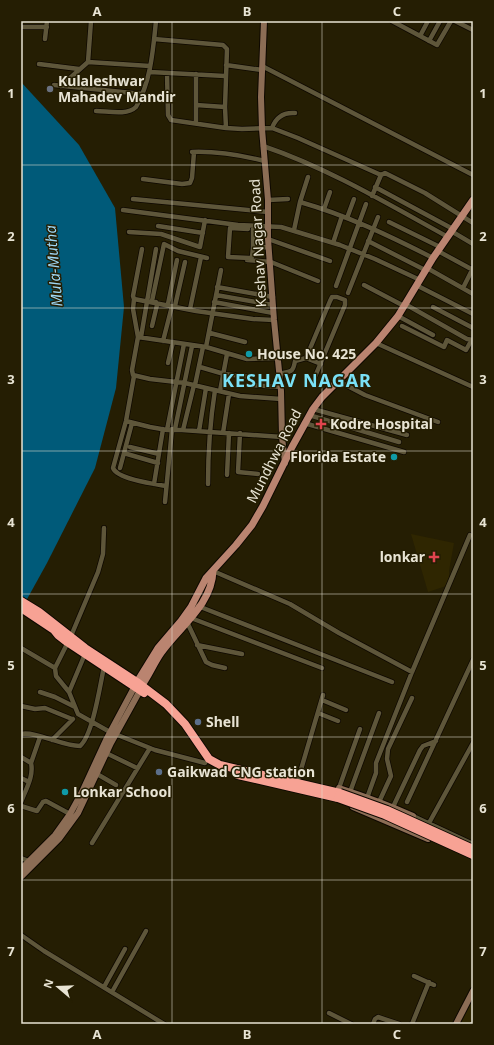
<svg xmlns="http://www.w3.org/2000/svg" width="494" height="1045" font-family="'Noto Sans',sans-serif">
<rect width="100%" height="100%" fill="#251e03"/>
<path fill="#2f2601" d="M411,534l43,9 -5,28v14l-21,7z
M473,996v28h-15z"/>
<path fill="#005a79" d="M21,82l58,63 36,63 9,99 -8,81 -21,80 -48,95 -26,47z"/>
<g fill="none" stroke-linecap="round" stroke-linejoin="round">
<defs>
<path id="street" d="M392,21l45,24 14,-24
M455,21l18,9
M23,27h24
M420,36l8,-15
M45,39l2,-18
M154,39l69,6 4,4 -2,58 1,21
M429,41l11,-20
M88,62l3,-41
M39,64l40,5
M226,65l36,5
M262,66l211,109
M150,72l75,4
M167,73l1,42 3,5 55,8 16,1 30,-1 26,10 83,37
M196,74v49
M54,85l88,9
M61,86l27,-24 62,4
M196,105l29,2
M96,111c11,0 31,5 40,-4 15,-26 17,-57 20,-86
M272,128c4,-11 11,-16 23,-15
M263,146c65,22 125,58 185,91
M192,152c25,-1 48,3 73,9
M143,179l39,5 8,-1 2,-5 2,-26
M375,187l78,42
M372,196l9,-21 4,-2 40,20 48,30
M133,199l135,13
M268,200l20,-1
M300,202c46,13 90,34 133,56
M324,209l6,-17
M123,210l115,15 43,2 59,18 35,14 45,21
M347,218l7,-19
M389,222l51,25
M158,226l45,7
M248,229l-18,-1 -2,29 22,1 2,-1 1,-9
M253,229v19l16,-1
M294,230l6,-28 8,-25
M451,231l22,13
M129,232l32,2 39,13 5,-27
M268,239l62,22
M368,241l57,29
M333,243l9,-27
M142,249l-9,47 1,3 62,12 57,8 21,1
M438,251l35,19
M247,260l24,2 47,19
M427,268l46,26
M364,285l40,21
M416,285l57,29
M336,286l30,-82
M217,287l56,10
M463,288l10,-20
M348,293l30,-76
M216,295l57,10
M134,299l-1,10 5,28 -6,33 1,5 17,4 35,4 55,13 41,3
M152,301l12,-57 14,7 29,7
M214,302l59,11
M168,304l9,-44
M405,304l62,35 6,1
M175,306l10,-44
M433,307l40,21
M190,309l11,-52
M398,316l35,19
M152,326l5,-21 -1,-3
M402,326l42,21 3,-7 19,10 5,-9
M210,333l35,9
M138,337l68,10 41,12 31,-1
M141,337l15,-88
M163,341l9,-35
M376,343l97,44
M206,347l15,-77
M306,358l15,6
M168,363l5,-21
M200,367l24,7 27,3
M279,374c12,-3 14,-1 16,-13l11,-3 24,-57 2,-4h5l8,3v5l-31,74
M134,376l-8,45 -13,47c4,11 41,16 53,18
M338,381l27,14 73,27
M195,385l8,-38
M252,385l29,2
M220,391l7,-37
M313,409l94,26
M309,415l90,27
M126,421l24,6 17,3h15l100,7
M304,423l100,29
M175,429l17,-83
M167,430l17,-86
M183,430l11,-45
M199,431l7,-43
M223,433l6,-39
M240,433l-2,39 20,2
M130,447l29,7
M127,454l31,9
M120,468l12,-45
M227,475l2,-42
M154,484l9,-55
M208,484c0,-32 2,-62 7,-94
M165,502l7,-73
M104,528l-1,26 -5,18 -27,64 -16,32 1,8 13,16 9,22 32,18
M213,571l77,33 49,29 73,39
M198,606l194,76
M191,618l131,50
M187,622l19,40 6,3 13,3
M197,645l45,9
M21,649v-1l34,20
M40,692l15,5 20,10
M69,692l16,-38
M322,700l24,10
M21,706l14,3 10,-1 27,11
M318,713l20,8
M21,734c15,-3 41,12 59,12 13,-11 20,-61 24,-79
M115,734l40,16 50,13
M52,740l21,-21
M106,753l31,15
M21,757l10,6c3,13 -5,26 -10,39
M31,763l9,-26
M97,774l19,11
M21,778l8,4
M297,783l26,-88
M339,788l21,-59
M350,792l29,-79
M367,798l9,-25v-10l36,-91 58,-137
M379,802l12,-26 -4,-17 1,-10 24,-51
M407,802l66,-142
M21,806l16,5 6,-9 3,-1 24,13
M393,807l27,-57 3,-4 13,-5
M413,816l60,28
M429,823l44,-80
M92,843l58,-95
M21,858l10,4
M21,935l23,16 120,73
M414,976l20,9
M104,987l21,-38
M112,992l34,-61
M329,1013l22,11
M373,1024l2,-5 3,-2 21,7
M412,1024l17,-42"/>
<path id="secondary" d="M264,21l-3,76 1,32 6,71v39l6,81 7,71 1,46 3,26
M338,792l1,-4c25,8 50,17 74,28l-3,9
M353,807l75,32
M21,869l34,-34 15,-21 12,-22 24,-52 30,-56
M21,877l38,-38 19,-26 33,-70 31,-56
M456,1024l17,-33"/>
<path id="primary" d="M137,682l21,-34 23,-27 10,-14 15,-29 30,-33 16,-20 11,-19 29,-59 21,-38 9,-12 54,-54 22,-27 35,-58 40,-58
M142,685c7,-10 12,-22 19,-32 18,-26 51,-48 52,-82"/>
<path id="highway" d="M21,601l18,11 46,36 52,34 29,22 19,20 24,35 11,6 120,28
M21,608l33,22 4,5 9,7 77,51
M238,775l100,23"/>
</defs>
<use href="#street" stroke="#0e0800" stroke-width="6"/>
<use href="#secondary" stroke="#0e0800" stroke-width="8"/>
<use href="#primary" stroke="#0e0800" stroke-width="9"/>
<use href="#highway" stroke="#0e0800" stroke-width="10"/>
<use href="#street" stroke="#5e563a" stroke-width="4.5"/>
<use href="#secondary" stroke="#8c6d55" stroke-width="6"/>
<use href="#primary" stroke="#ba8470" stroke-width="7"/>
<use href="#highway" stroke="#f7a294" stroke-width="8"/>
<path stroke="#827c67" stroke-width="1" stroke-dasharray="2 4" stroke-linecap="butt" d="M470,1024l3,-7"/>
<defs>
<path id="highway-bridge" d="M340,793l47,17 86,39
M338,798l47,17 88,40"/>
</defs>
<use href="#highway-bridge" stroke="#0e0800" stroke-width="10" stroke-linecap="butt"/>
<use href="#highway-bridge" stroke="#f7a294" stroke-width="8"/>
</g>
<path fill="none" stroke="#e8e4d4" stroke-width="1" stroke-opacity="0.55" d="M172,21v1003M322,21v1003M21,165h452M21,308h452M21,451h452M21,594h452M21,737h452M21,880h452"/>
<circle fill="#6b7280" stroke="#251e03" stroke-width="1.5" cx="50" cy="89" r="4"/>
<g fill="#0f9aa8" stroke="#251e03" stroke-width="1.5">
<circle cx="249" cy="354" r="4"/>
<circle cx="394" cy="457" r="4"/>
<circle cx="65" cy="792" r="4"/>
</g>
<g fill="#e0444e" stroke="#251e03" stroke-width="1.5">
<path d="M319 418h4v4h4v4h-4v4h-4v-4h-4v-4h4z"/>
<path d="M432 551h4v4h4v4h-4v4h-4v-4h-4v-4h4z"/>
</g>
<g fill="#5c6f8a" stroke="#251e03" stroke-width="1.5">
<circle cx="198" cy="722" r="4"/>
<circle cx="159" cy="772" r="4"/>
</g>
<g text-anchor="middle" stroke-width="3" stroke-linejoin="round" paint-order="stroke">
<g font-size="14" font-weight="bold" fill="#e8e4d4" stroke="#251e03" text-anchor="start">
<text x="58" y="86">Kulaleshwar<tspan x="58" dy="16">Mahadev Mandir</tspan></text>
<text x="257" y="359">House No. 425</text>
<text x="330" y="429">Kodre Hospital</text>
<text x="386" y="462" text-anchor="end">Florida Estate</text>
<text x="425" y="562" text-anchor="end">lonkar</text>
<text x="206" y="727">Shell</text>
<text x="167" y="777">Gaikwad CNG station</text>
<text x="73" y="797">Lonkar School</text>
</g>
<g font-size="14" fill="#e8e4d4" stroke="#251e03">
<text transform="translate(258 243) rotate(-93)" y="5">Keshav Nagar Road</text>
<text transform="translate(274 456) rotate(-63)" y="5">Mundhwa Road</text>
</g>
<g font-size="15" font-style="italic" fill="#9ed7f4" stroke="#251e03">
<text transform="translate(54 266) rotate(-95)" y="5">Mula-Mutha</text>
</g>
<g font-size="18" font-weight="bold" letter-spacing="1" fill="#7ae1f6" stroke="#251e03">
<text x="297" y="387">KESHAV NAGAR</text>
</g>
</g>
<rect width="494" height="1045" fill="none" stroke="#251e03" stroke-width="44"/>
<g transform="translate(58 987) rotate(289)" stroke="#251e03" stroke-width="3" paint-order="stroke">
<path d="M0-3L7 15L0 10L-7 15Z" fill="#e8e4d4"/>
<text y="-6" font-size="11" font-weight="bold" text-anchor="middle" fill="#e8e4d4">N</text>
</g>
<rect x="22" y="22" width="450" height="1001" fill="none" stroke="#e8e4d4" stroke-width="1.5"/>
<g font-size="13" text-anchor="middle" font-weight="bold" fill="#e8e4d4">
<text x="97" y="16">A</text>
<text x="247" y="16">B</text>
<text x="397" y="16">C</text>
<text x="11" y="98">1</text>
<text x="483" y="98">1</text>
<text x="11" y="241">2</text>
<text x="483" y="241">2</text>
<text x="11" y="384">3</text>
<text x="483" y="384">3</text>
<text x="11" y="527">4</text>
<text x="483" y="527">4</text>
<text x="11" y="670">5</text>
<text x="483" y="670">5</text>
<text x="11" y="813">6</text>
<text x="483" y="813">6</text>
<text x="11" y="956">7</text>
<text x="483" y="956">7</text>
<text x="97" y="1039">A</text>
<text x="247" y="1039">B</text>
<text x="397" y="1039">C</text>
</g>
</svg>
